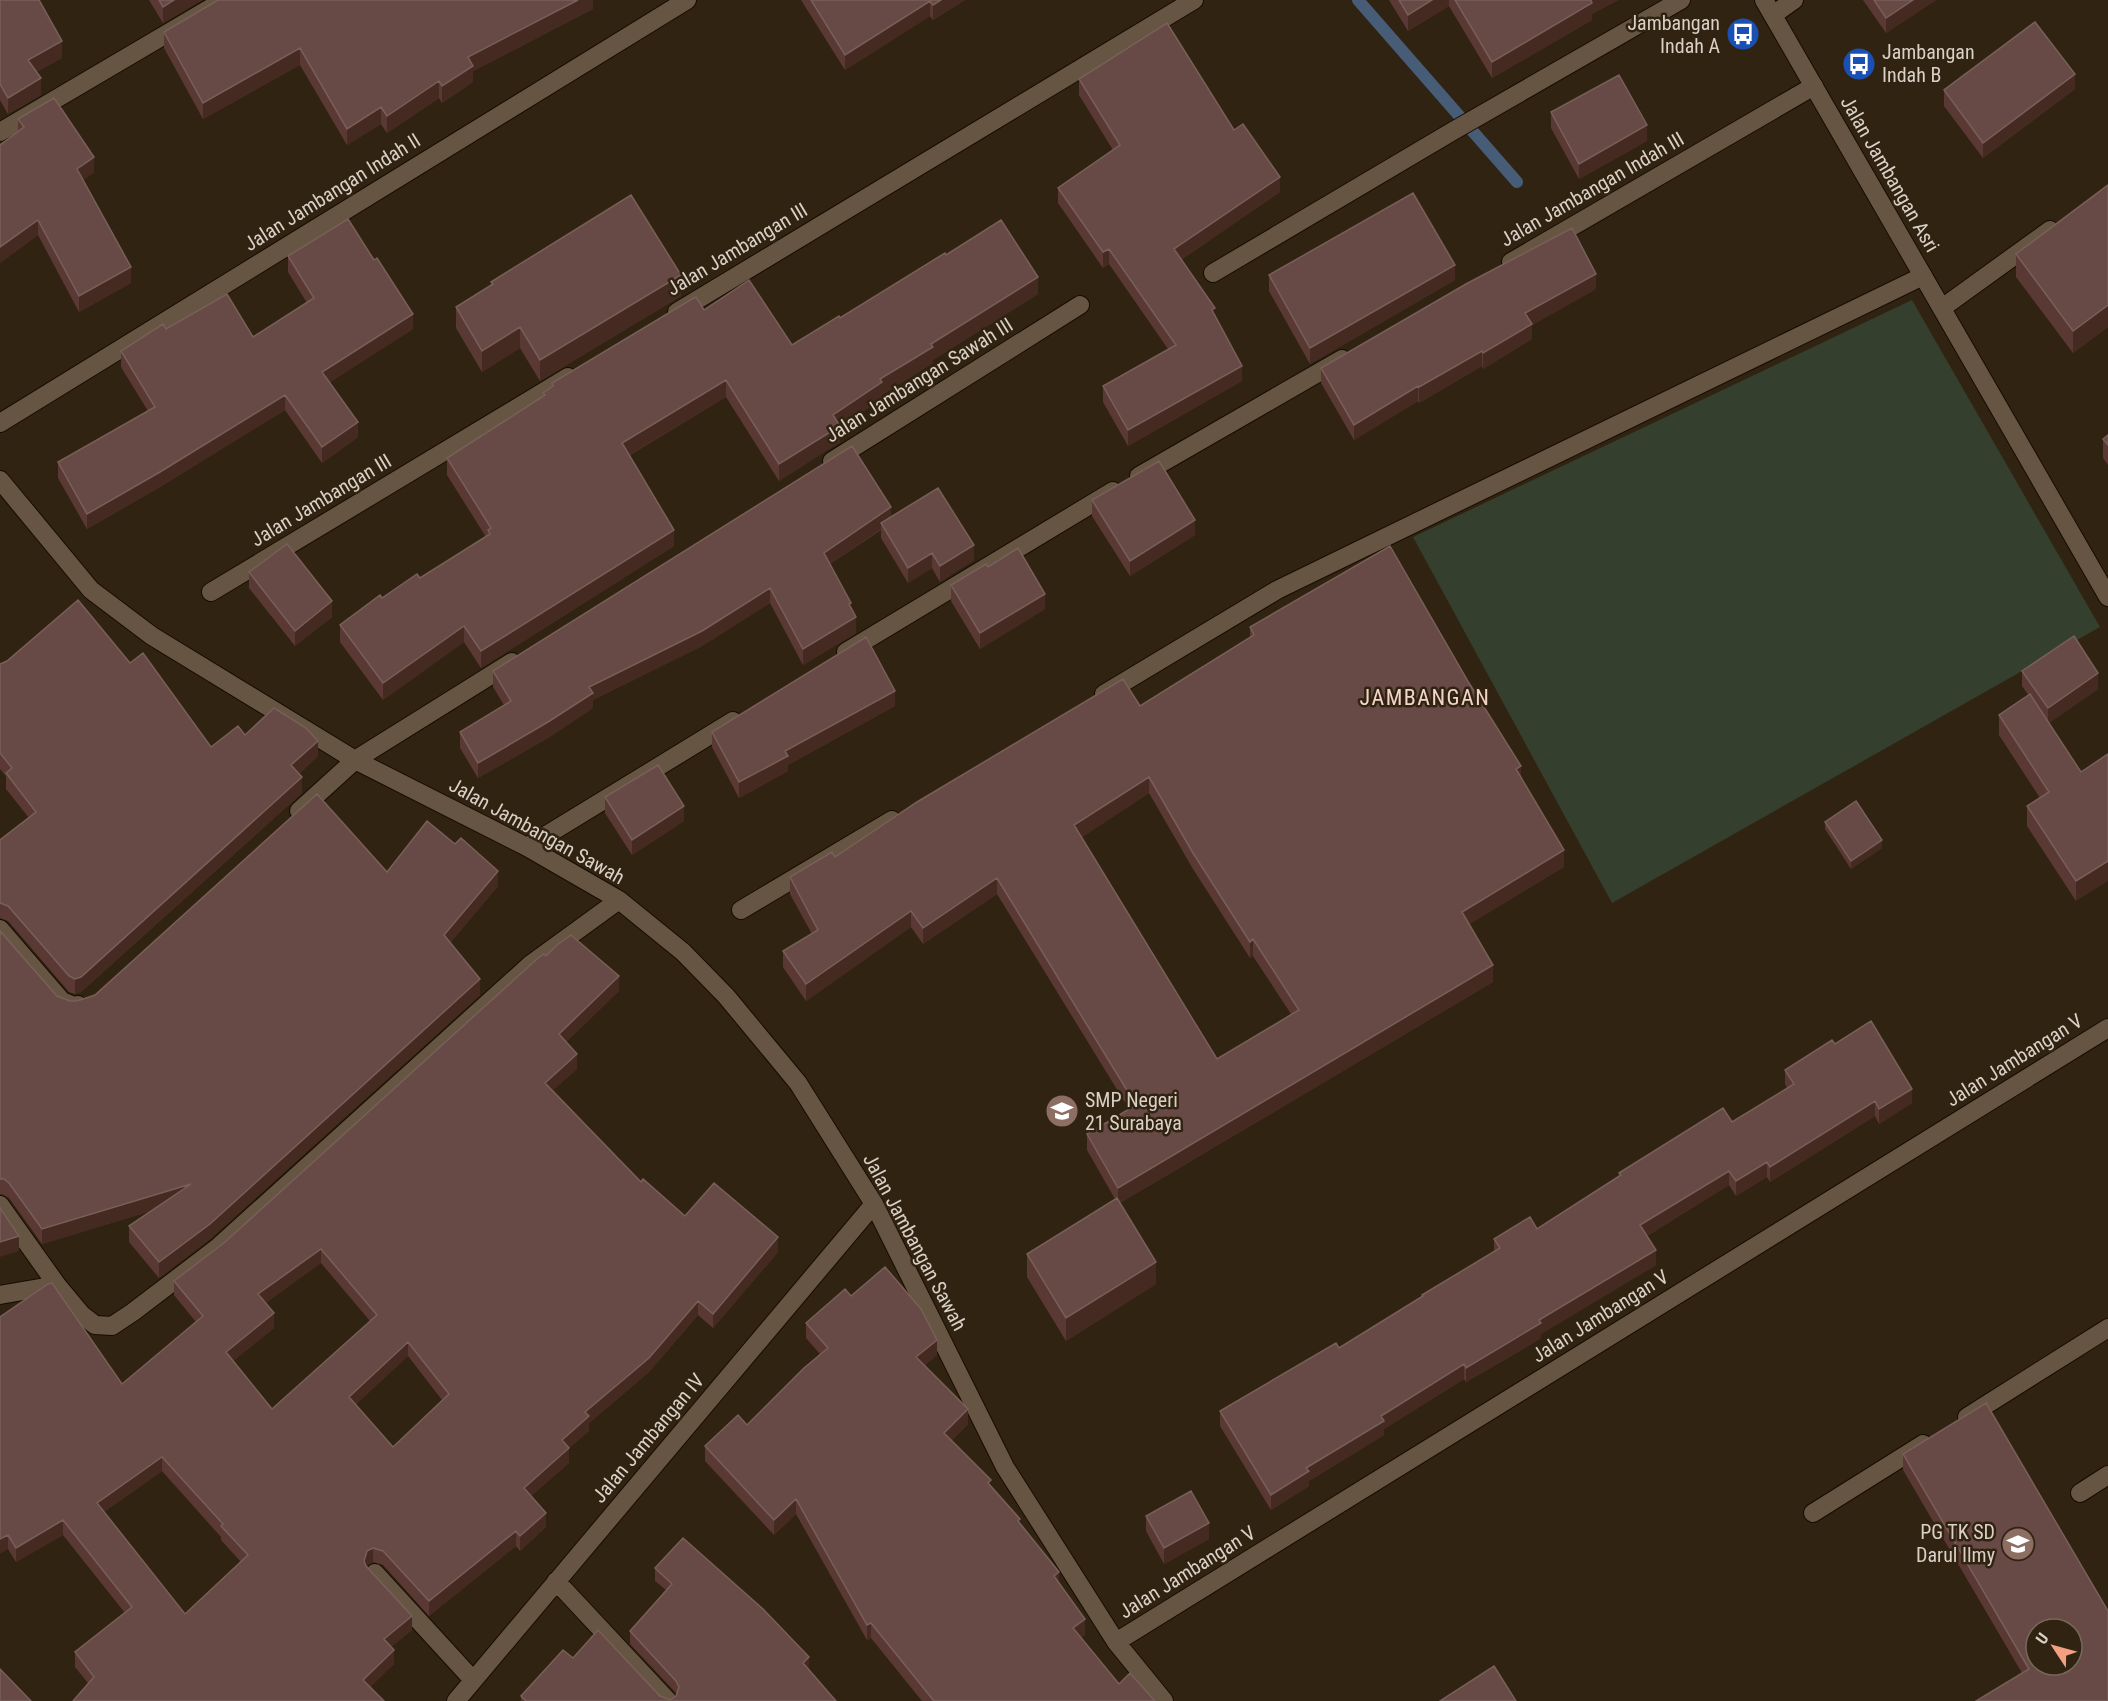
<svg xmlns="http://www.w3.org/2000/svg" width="2108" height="1701" font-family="'Roboto Condensed',sans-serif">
<rect width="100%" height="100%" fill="#312312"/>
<path fill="#343f2e" d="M1912,300l188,327 -488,276 -199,-366z"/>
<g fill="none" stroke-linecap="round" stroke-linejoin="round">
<path stroke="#475c77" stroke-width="12" d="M1358,0l159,182"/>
<defs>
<path id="lane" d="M1967,1417l141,-89
M2080,1493l28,-18
M1813,1513l110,-69"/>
<path id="street" d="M1773,15l21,-15
M0,132l224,-132
M1511,262l303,-176
M1213,273l240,-142 228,-131
M1942,308l108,-78
M677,312l517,-312
M0,423l687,-423
M832,461l248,-156
M1139,476l203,-117
M0,480l91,110 61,46 203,124 172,87 92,53 64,52 43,44 72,87 76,121 131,263 111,175 48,59
M211,592l357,-215
M846,652l267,-161
M1104,694l173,-104 646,-314
M299,811l56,-51 157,-98
M527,847l206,-126
M741,910l151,-90
M0,929l62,72 12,5 4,-1
M0,1205l57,80 25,30 13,10 17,1 21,-14 84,-64 314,-284 88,-64
M0,1295l57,-10
M375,1573l98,107
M556,1581l112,120
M1116,1642l992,-614
M456,1701l418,-497"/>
<path id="secondary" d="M1764,0l344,597"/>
</defs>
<use href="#lane" stroke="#180c00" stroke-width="20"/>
<use href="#street" stroke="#180c00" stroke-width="20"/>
<use href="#secondary" stroke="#180c00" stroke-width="20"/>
<use href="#lane" stroke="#655542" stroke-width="18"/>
<use href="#street" stroke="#655542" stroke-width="18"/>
<use href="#secondary" stroke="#655542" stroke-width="18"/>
</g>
<path fill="#5a3935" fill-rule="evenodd" d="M0,0l62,58 -26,14 5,23 -33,19 -8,-14z
M149,0h53l-39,23z
M593,0v9l-120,62v11l-31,21 -3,-5 -52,35 -6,-9 -34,21 -47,-80 -97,54 -39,-71v-16z
M801,0h164l-32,20 -3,-4 -85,54z
M1389,0h229l-26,14v6l-100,58 -43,-72 -41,25z
M1863,0h73l-50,33z
M1079,79l155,51 46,62 -98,67 33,57 27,65 -114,65 -25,-44v-16l65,-37 -59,-85 -6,4 -45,-65v-15l55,-38 -34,-55z
M2075,89l-92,69 -39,-52v-16z
M1551,112l96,29 -68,38 -28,-51z
M18,119l76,53 -11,8 48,103 -52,29 -41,-77 -38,28v-118l18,-13z
M2108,185v142l-35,26 -57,-76v-23z
M946,255l92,39 -105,66v3l-51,32v4l-42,27v16l-61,39 -53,-84 -96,58 44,91 -193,122 -17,-26 -81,58 -43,-58v-17l42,-27 38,-20 66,-41 -39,-62v-17l96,-62v-3l9,-6v-4l152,-73 88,35z
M288,256l125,73 -83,53 28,55 -36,26 -37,-53 -125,77 -73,42 -29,-51v-16l90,-51 -27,-44v-16l45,-22 87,8 54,-34 -19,-31z
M1269,275l186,5 -145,84 -41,-73z
M491,282l190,14 -141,85 -20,-33 -38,24 -26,-44v-21l35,-22z
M1596,289l-64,36v14l-49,30 -1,-3 -63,37 -1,-2 -64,39 -33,-57v-15z
M2108,435v30l-5,-7v-19z
M1092,500l103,35 -65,41 -38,-60z
M891,517l83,43 -34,22 -8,-14 -24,15 -27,-45v-8l-51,34 21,43 5,26 -53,32 -33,-62 -68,43 -109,54v8l-45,30 -70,40 -18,-30v-16l44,-27 -11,-18v-16z
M988,567l57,42 -65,40 -29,-48v-16z
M249,572l83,45 -37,29 -46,-58z
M1250,627l271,150 43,90 -95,57 24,58 -373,221 36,81 -90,57 -39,-64v-23l88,-55 -28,-49v-16l42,-25 -132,-215 -74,50 -12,-17 -105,74 -23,-34v-16l29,-17 -22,-40v-17l45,-20 305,-151 110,-68zM1149,793l44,76 57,89 3,-2 38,58 -74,45 -135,-222z
M130,663l81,84 34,-12 73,21 -19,18 3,19 -221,199 -6,2 -6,-2 -61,-71 -8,-3v-78l29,-22 -23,-29v-13l-6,-7v-105z
M2022,671l76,18 -49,34 32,49 -5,129 -49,-75v-20l13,-8 -41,-63v-20l30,-19 -7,-10z
M895,706l-107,59v6l-49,27 -27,-51v-15z
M605,797l79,24 -52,34 -27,-42z
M1825,822l57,26 -31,21 -26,-40z
M387,872l111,14 -48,57 30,52 -270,244 -51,39 -30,-36v-16l22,-15 -109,33 -33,-46 -5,-3 -4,-1v-263l57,65 13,5h7l18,-6z
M546,956l73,35 -53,51 11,27 -24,21 88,92 44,34 93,36 -65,76 -15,-13 -49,57 -60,51v8l-20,17v15l-38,33 15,31 -26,24 -4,-5 -87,70 -46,-51 -10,-3 -6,3v1l45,64 -21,17 3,17 -24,23 -282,-4 -13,-16v-15l50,-39 -62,-78 -47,27 -8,-13 -8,-232 122,67 74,-62 -22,-27v-14l51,-39zM321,1263l49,58 -98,88 -39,-48 41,-33 -9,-25zM408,1356l34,44 -49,47 -38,-42zM162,1471l59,66v3l20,22 -56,52 -81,-102z
M1835,1044l77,59 -33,21 -4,-8 -105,66 -3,-5 -31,19 -7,-11 -82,51 9,29 -115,69v4l-30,18 -45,26 -2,-3 -80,50v6l-75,46v5l-38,24 -51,-84v-15l119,-63 83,-51v-2l72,-43v-13l43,-10 82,-53v-3l113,-51 55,-34 -2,-4v-14z
M851,1296l86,59 -12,10 43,59 -17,17 40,45 29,38 39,59 26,52 -4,2 38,47 36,17h-233l-51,-63 -4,2 -71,-126 -22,21 -69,-74v-15l42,-21 73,-71 -14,-16v-15z
M1903,1454l205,247 -86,-28 -119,-203z
M1146,1516l63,23 -45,25 -18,-33z
M655,1568l154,101 27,32h-315v-5l52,-38 87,38 10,4 6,-4v-3l-46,-49v-13l36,-41 -11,-9z"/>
<path fill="#442a20" d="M174,0h28l-39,23v-16z
M578,0h15v9l-120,62v11l-31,21v-17l26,-29z
M941,0h24l-32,20v-15z
M1432,0h17v6l-41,25v-16z
M1590,0h28l-26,14v6l-100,58v-16z
M1913,0h23l-50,33v-15z
M930,1v15l-85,54v-15z
M62,41v17l-34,19v-17z
M300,48v17l-97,54v-16z
M2075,74v15l-92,69v-15z
M41,78v17l-33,19v-16z
M439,81v17l-52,35v-17z
M381,107v17l-34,21v-16z
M1647,125v16l-68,38v-15z
M94,157v15l-17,12v-15z
M1280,177v15l-106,72v-15z
M38,220v15l-38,28v-16z
M1109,249v15l-6,4v-16z
M1455,265v15l-145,84v-16z
M131,267v16l-52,29v-16z
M1596,274v15l-64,36v14l-49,30v-16l42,-40z
M681,275v21l-141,85v-21z
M1038,277v17l-105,66v3l-51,32v4l-42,27v16l-61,39v-17l54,-49 47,-36 51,-35z
M2108,305v22l-35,26v-22z
M413,314v15l-91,58v-15z
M520,327v21l-38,24v-21z
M1482,351v15l-63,37v-16z
M1242,366v15l-114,65v-16z
M726,380v17l-104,62v-16z
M1418,386v15l-64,39v-15z
M285,395v15l-125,77 -73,42v-15z
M358,422v15l-36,26v-16z
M891,507v16h-10v6l-57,39v-15z
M1195,520v15l-65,41v-15z
M674,530v16l-193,122v-17z
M974,545v15l-34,22v-16z
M932,553v15l-24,15v-15z
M770,588v15l-68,43 -109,54v8l-45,30 -70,40v-15l111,-76z
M1045,594v15l-65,40v-16z
M332,601v16l-37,29v-15z
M856,617v16l-53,32v-16z
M464,626v16l-81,58v-17z
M2098,673v16l-50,35v-16z
M895,691v15l-107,59v6l-49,27v-16l46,-31z
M318,741v15l-27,25v-16z
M1521,766v17l-5,-14z
M302,777v16l-221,199 -6,2v-15z
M1149,777v16l-75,49v-17z
M684,806v15l-52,34v-15z
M1882,840v8l-31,21v-8z
M1564,850v17l-102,62v-17z
M2108,861v20l-32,20v-20z
M498,871v15l-54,64v-15z
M997,878v16l-74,50v-16z
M911,911v16l-105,74v-17z
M1253,939v17l-3,2v-16z
M1493,965v17l-375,222v-16z
M619,976v15l-60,58v-15z
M480,979v16l-270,244 -51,39v-16z
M577,1054v15l-32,28v-14z
M1912,1089v14l-33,21v-15z
M1875,1101v15l-105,66v-15z
M1767,1162v15l-31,19v-15z
M1729,1171v14l-89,55v-15z
M191,1184v15l-149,45v-15z
M19,1236v15l-19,6v-15z
M778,1237v15l-65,76v-14z
M321,1249v14l-63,46v-15z
M1656,1250v15l-115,69v4l-75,44v-14l73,-48z
M1156,1262v22l-90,57v-23z
M698,1301v14l-49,57 -60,51v8l-27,23v-14l23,-28z
M274,1313v15l-48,39v-15z
M937,1340v15l-21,17v-15z
M408,1342v14l-59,55v-14z
M1464,1364v15l-80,50v6l-75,46v5l-38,24v-15l35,-27 75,-52z
M968,1409v15l-24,24v-15z
M569,1448v15l-45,39v-14z
M162,1457v14l-65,46v-14z
M796,1499v15l-22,21v-15z
M546,1513v14l-26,24v-15z
M63,1520v15l-47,27v-14z
M1209,1523v16l-45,25v-16z
M516,1531v15l-87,70v-15z
M8,1535v14l-8,5v-15z
M373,1548v14l-6,3 -3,10v-14l3,-10z
M1059,1572v15l-5,-11z
M412,1616v14l-28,23v-14z
M1085,1619v16l-12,8v-15z
M871,1623v15l-4,2v-15z
M394,1650v14l-31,30v-14z
M809,1657v12l-6,6v-12z"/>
<path fill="#674a45" stroke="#795f59" stroke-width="1.5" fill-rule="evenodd" d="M0,0h39l23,41 -34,19 13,18 -33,20 -8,-14z
M159,0h15l-11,7z
M218,0h360l-110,57 5,9 -31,20 -3,-5 -52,35 -6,-9 -34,22 -47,-81 -97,55 -39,-71z
M811,0h130l-8,5 -3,-4 -85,54z
M1399,0h33l-24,15z
M1455,0h136l1,3 -100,59z
M1874,0h39l-27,18z
M2035,22l40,52 -92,69 -39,-53z
M1167,23l67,107 9,-6 37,53 -106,72 41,59 -3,2 30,56 -114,64 -25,-44 73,-41 -67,-96 -6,3 -45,-64 62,-43 -41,-66z
M1619,75l28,50 -68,39 -28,-52z
M54,98l40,59 -17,12 54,98 -52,29 -41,-76 -38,27v-102l24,-18 -6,-8z
M2108,185v120l-35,26 -57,-77z
M1413,193l42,72 -145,83 -41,-73z
M631,195l50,80 -141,85 -20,-33 -38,24 -26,-44 37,-23 -2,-2z
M348,219l26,41 3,-2 36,56 -91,58 36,50 -36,25 -37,-52 -125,77 -73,42 -29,-52 97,-55 -34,-56 42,-27 3,5 61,-35 26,43 61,-39 -26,-42z
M1001,220l37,57 -107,67 2,3 -53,32 2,3 -49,33 7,11 -61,38 -53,-84 -104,63 52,87 -193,121 -17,-25 -81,57 -43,-58 40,-30 2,3 35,-24 3,4 70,-44 -2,-4 3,-2 -44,-70 98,-63 -2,-2 10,-7 -1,-3 140,-84 4,-2 8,13 45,-30 43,65 47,-29 1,2 105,-65 1,2z
M1572,228l24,46 -71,39 7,11 -49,29 -1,-2 -63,36 -1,-1 -64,39 -33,-57 145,-84z
M2108,435v10l-5,-6z
M852,446l39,61 -67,46 27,50 -2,1 7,13 -53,32 -33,-61 -68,43 -113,56 4,6 -45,29 -70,41 -18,-31 51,-31 -18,-30z
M1159,461l36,59 -65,41 -38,-61z
M938,488l36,57 -34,21 -8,-13 -24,15 -27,-45z
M287,544l45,57 -37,30 -46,-59z
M1390,546l79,137 52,83 -5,3 48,81 -102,62 31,53 -375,223 -31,-54 49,-29 -139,-227 -74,50 -12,-17 -105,73 -23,-33 35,-21 -28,-53 42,-25 3,5 82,-55 206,-123 17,27 114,-71 -4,-8zM1149,777l44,76 57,89 3,-3 46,71 -82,49 -143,-234z
M1018,548l27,46 -65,39 -29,-48 35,-21 2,3z
M78,600l52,63 13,-10 68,94 27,-21 7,9 29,-27 32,20 12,13 -27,24 11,12 -221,200 -6,2 -6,-3 -61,-70 -8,-3v-63l36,-28 -30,-39 6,-5 -12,-15v-89l7,-3z
M2074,636l24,37 -50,35 -26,-37z
M866,637l29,54 -110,60 3,5 -49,26 -27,-50z
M2030,694l51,78 27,-18v107l-32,20 -49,-75 22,-14 -50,-77z
M658,765l26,41 -52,34 -27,-43z
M317,794l70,78 40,-51 28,23 6,-6 37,33 -54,64 36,44 -270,245 -51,38 -30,-36 62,-42 -149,45 -33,-46 -5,-4h-4v-248l57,65 13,5h7l18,-6z
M1856,801l26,39 -31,21 -26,-39z
M571,935l48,41 -60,58 18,20 -32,29 96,99 2,-3 42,37 29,-33 64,54 -65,77 -15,-13 -49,57 -64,54 4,4 -27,24 7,8 -45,40 22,25 -26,23 -4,-5 -87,70 -46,-50 -10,-3 -6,3 -3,10 2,5 46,50 -28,23 10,11 -31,30 21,21h-311l21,-24 -19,-25 57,-45 -69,-87 -47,28 -8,-13 -8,4v-222l48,-33 4,-1 70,101 81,-68 -29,-35 51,-39 313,-284 6,-4 2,2 11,-11zM321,1249l56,66 -105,94 -46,-57 48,-39 -16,-19zM408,1342l41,52 -56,53 -44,-50zM162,1457l61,67 -2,2 27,29 -63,59 -88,-111z
M1871,1021l41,68 -33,20 -4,-8 -105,66 -3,-5 -31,19 -7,-10 -89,54 16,25 -117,70 2,3 -75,45 -2,-4 -83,52 3,5 -78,47 3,3 -38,24 -51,-84 116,-68 3,5 84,-52 -1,-1 78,-47 -6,-9 36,-22 7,12 84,-54 -2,-2 104,-65 9,14 62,-38 -9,-14 47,-30 3,4z
M1117,1198l39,64 -90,56 -39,-64z
M0,1208l19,28 -19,6z
M885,1267l36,42 16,31 -21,17 52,52 -24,24 47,47 -3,3 32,36 -2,2 41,51 -5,4 31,43 -12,9 46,56 11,-11 25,28h-221l-63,-78 -4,2 -71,-126 -22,21 -69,-74 33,-31 9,10 57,-57 24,-20 -22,-25 39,-34 6,7z
M1986,1403l122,208v90h-132l53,-32 -126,-215zM2036,1629h36v36h-36z
M1191,1491l18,32 -45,25 -18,-32z
M683,1538l80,71 46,48 -6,6 33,38h-310l-5,-5 42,-46 10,8 25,-28 62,66 10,4 6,-4 3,-9 -3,-6 -46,-50 42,-47 -17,-16z
M1494,1666l22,35h-76z
M0,1669l31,32h-31z"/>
<defs>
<symbol id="bus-disc" viewBox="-11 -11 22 22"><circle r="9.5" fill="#1a4fb4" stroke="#312312"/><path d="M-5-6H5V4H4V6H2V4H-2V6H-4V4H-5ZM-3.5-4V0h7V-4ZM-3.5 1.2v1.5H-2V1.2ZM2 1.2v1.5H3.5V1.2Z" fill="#fff"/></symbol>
<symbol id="school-disc" viewBox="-11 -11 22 22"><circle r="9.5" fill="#8d6e63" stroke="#312312"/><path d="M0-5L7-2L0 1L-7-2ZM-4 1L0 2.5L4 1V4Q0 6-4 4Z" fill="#fff"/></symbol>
</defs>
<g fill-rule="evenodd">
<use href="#bus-disc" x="1724" y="15" width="38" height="38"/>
<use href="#bus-disc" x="1840" y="45" width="38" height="38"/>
<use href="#school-disc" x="1043" y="1092" width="38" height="38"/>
<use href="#school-disc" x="1999" y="1525" width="38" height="38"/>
</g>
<g text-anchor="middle" stroke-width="5" stroke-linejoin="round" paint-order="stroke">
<g font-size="20" fill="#dad1c6" stroke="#312312" text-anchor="end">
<text x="1720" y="30">Jambangan<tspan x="1720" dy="23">Indah A</tspan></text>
<text x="1882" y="59" text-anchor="start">Jambangan<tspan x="1882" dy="23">Indah B</tspan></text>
<text x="1085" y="1107" text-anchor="start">SMP Negeri<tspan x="1085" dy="23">21 Surabaya</tspan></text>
<text x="1995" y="1539">PG TK SD<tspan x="1995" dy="23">Darul Ilmy</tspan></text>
</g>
<g font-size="20" fill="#dad1c6" stroke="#312312">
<text transform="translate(1890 174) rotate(60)" y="7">Jalan Jambangan Asri</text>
<text transform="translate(1592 189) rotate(-30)" y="7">Jalan Jambangan Indah III</text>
<text transform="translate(332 192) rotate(-32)" y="7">Jalan Jambangan Indah II</text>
<text transform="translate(737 249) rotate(-31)" y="7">Jalan Jambangan III</text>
<text transform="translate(919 380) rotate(-32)" y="7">Jalan Jambangan Sawah III</text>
<text transform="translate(321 500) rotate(-31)" y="7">Jalan Jambangan III</text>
<text transform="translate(537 831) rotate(29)" y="7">Jalan Jambangan Sawah</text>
<text transform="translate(2014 1060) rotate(-32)" y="7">Jalan Jambangan V</text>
<text transform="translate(915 1242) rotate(62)" y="7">Jalan Jambangan Sawah</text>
<text transform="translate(1600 1316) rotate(-32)" y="7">Jalan Jambangan V</text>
<text transform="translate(648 1438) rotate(-50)" y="7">Jalan Jambangan IV</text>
<text transform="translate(1187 1572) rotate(-32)" y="7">Jalan Jambangan V</text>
</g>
<g font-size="22" letter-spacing="1.5" fill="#f4d4c7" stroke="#312312">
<text x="1425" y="705">JAMBANGAN</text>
</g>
</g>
<g transform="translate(2054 1647) rotate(306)"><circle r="28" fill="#312312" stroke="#75695a" stroke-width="1.5"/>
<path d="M0-4.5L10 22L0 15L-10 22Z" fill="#f2a080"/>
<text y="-9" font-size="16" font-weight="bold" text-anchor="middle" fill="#dad1c6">U</text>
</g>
</svg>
